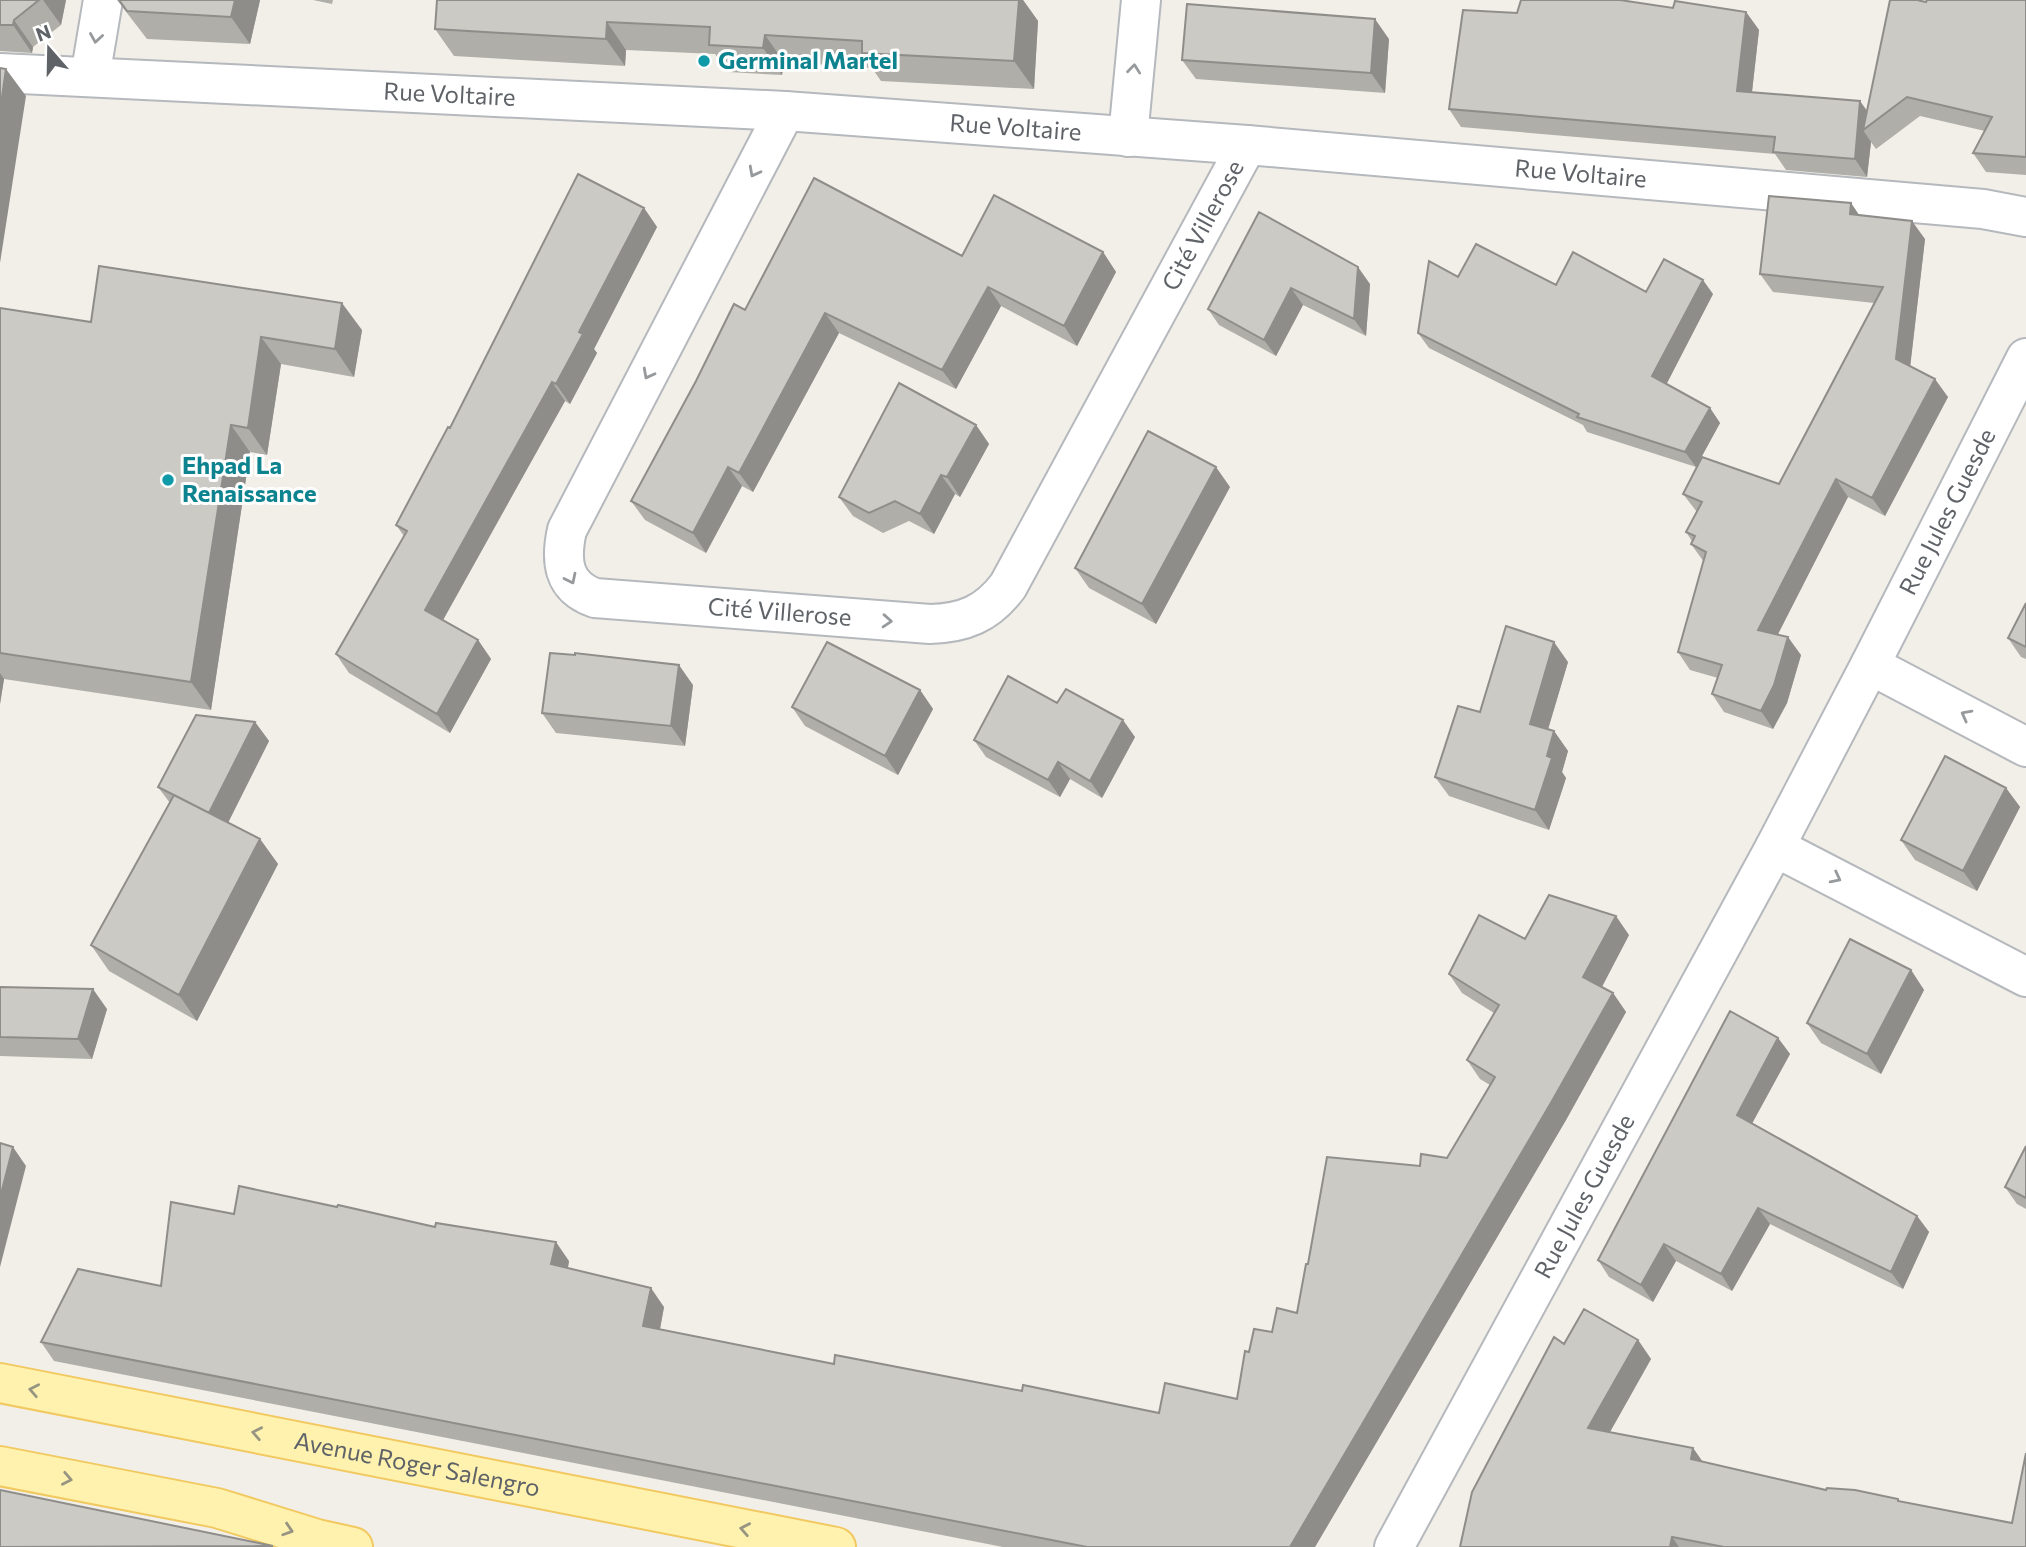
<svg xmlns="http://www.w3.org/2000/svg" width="2026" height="1547" font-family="Commissioner,sans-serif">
<rect width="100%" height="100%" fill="#f1efe8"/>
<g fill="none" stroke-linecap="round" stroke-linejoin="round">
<defs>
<g id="minor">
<path id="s1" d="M0,73l785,38 462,34 736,64 43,8"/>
<path d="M90,77l13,-77"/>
<path id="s2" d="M785,111l-218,419c-7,31 -4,57 28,68l335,26c34,-1 57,-10 78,-38l239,-441"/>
<path d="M1128,137l13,-137"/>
<path d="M1870,665l156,82"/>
<path d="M1775,847l251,130"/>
<path id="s3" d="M1394,1547l381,-700 95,-182 156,-307"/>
</g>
<g id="major">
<path id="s4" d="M0,1383l836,164"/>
<path d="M0,1466l217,42 100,31 36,8"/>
</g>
</defs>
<use href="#minor" stroke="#b5b8bc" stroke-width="42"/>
<use href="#major" stroke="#f2c960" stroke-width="42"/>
<use href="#minor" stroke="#fff" stroke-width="38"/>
<use href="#major" stroke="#fff2af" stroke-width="38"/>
</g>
<path fill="#afaea9" d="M0,0h66l-5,25 -28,22 -1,6 -32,-2z
M117,0h143l-10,44 -103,-5z
M313,0h20l-1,4z
M437,0h586l15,21 -4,68 -153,-8 -9,-13 -88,-6 -2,13 -54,-3 -13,-18 -89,-4 -1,16 -171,-10 -19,-27z
M2026,0v175l-40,-3 -13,-19 12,-22 -65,-15 -44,33 -5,-7 -4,35 -81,-7 -11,-16 -314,-27 -12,-18 68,-96 156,-5 73,4 13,18 -7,62 115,19 59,-109z
M1389,39l-4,54 -189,-14 -14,-19z
M1851,203l8,12 66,24 -15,127 38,31 -63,119 -37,-19 -71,138 24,20 -14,48 -14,26 -49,-17 -12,-18 6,-16 -28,-8 -12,-18 26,-90 -13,-18 1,-3 -6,-9 11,-20 -14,-18 96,-10 95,-181 -101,-11 -13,-18z
M644,208l13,19 -63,122 3,4 -27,51 -5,-3 -122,219 35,20 13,19 -41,74 -101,-60 -13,-19 68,-118 -8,-11 54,-97z
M1259,212l111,72 -4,52 -63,-31 -27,51 -57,-31 -11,-16z
M1103,252l13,20 -39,74 -76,-40 -45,83 -117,-56 -86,159 -11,-6 -36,67 -61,-33 -14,-19 114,-191 217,-54z
M1458,277l188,15 67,2 -47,90 44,24 10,15 -24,44 -109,-35 -4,-7 -154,-77 -11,-15z
M0,308l91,14 271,8 -8,47 -73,-13 -14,91 -17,-3 -39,258 -207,-31 -4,25z
M976,425l13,19 -29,53 -5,-3 -21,40 -25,-13 -26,12 -30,-17 -14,-19z
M1230,487l-74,137 -67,-36 -14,-20z
M2026,603v56l-5,-2 -13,-19z
M1568,662l-20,67 6,2 14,20 -6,21 4,6 -17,52 -100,-34 -14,-19 45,-65z
M693,685l-8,61 -129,-13 -14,-20z
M920,690l13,19 -35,66 -93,-49 -13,-19z
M1057,703l78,34 -33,61 -32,-19 -10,18 -74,-40 -12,-17z
M255,722l14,19 -41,81 32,17 18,25 -81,157 -88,-50 -18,-26 79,-142 -12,-16z
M2006,788l14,19 -43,84 -62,-31 -14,-20z
M1629,935l-27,52 11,6 13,19 -60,108 -251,427h-312l-949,-186 -13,-19 120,-56 73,-72 201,13 134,34 -1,7 96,39 -4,22 174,35 188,27 137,22 78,-14 12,-47 23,-20 25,-19 11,-49 112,-98 27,-8 43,-73 -10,-6 -13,-19 27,-47 -32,-20 -13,-19 76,-35z
M1911,970l13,20 -43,84 -60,-31 -14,-20z
M0,987l107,22 -15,50 -92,-3z
M1778,1038l12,16 -38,69 165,93 12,16 -26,57 -133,-65 -38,67 -56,-30 -23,41 -44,-25 -11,-17z
M2026,1146v63l-9,-5 -12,-17z
M1638,1340l13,19 -41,73 83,16 10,14 123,28 72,9 2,3 112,21 14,24h-566l104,-203z"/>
<path fill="#8f8d8a" d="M43,0h23l-5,25z
M235,0h25l-10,44 -19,-27z
M1005,0h18l15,21 -4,68 -20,-28z
M1746,12l13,18 -9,79 -13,-18z
M1375,19l14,20 -4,54 -14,-20z
M14,20l19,27 -1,6 -19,-28z
M607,22l19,28 -1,16 -19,-27z
M765,35l19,27 -2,13 -19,-27z
M6,69l20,27 -26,167v-152z
M1860,101l13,18 -10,11 8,12 -4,35 -12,-18z
M1851,203l12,18 -13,-7z
M644,208l13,19 -63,122 3,4 -27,51 -14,-20 23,-52z
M1912,221l13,18 -16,138 -13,-18z
M1103,252l13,20 -39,74 -13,-20z
M1358,267l12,17 -4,52 -12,-17z
M1703,280l10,14 -50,97 -11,-15z
M988,287l13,19 -45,83 -14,-19z
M1291,288l12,17 -27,51 -12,-16z
M342,303l20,27 -8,47 -19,-28z
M825,313l14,20 -86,159 -14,-19z
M261,337l20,27 -14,91 -19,-27z
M1935,379l13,18 -63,119 -13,-18z
M552,382l13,19 -127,228 -13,-19z
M1710,408l10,15 -24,44 -11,-15z
M231,425l19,27 -39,258 -20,-28z
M976,425l13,19 -29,53 -13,-20z
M728,467l14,19 -36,67 -13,-20z
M1216,467l14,20 -74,137 -14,-20z
M941,475l14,19 -21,40 -14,-20z
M1836,479l12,18 -77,151 -13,-18z
M1788,637l13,18 -14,48 -14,26 -12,-18z
M478,640l13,19 -41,74 -13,-19z
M1554,642l14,20 -24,81 -14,-19z
M679,665l14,20 -8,61 -14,-20z
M0,673l4,6 -4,25z
M920,690l13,19 -35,66 -13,-19z
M1123,720l12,17 -33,61 -12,-17z
M255,722l14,19 -46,92 -14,-20z
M1554,731l14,20 -6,21 4,6 -17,52 -14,-20 12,-54z
M1058,762l12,17 -10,18 -12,-17z
M2006,788l14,19 -43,84 -14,-20z
M260,839l18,25 -81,157 -18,-26z
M1616,916l13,19 -32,61 -14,-19z
M1911,970l13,20 -43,84 -14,-20z
M93,989l14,20 -15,50 -14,-20z
M1613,993l13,19 -60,108 -251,427h-25z
M1778,1038l12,16 -42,77 -11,-16z
M13,1147l13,19 -26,101v-69z
M1758,1208l12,16 -38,67 -11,-17z
M1917,1216l12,16 -26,57 -12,-17z
M556,1242l13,19 -4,22 -14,-19z
M1664,1244l12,17 -23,41 -12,-17z
M651,1288l13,19 -7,38 -14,-19z
M1638,1340l13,19 -49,87 -14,-18z
M1693,1448l13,19 -15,-8z
M1672,1537l7,10h-9z"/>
<path fill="#cccac5" stroke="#8f8d8a" stroke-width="2" d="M0,0h39l-25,20 -1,5h-13z
M119,0h116l-4,17 -104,-6z
M437,0h582l-5,61 -152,-8v-12l-97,-6 -2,13 -54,-3 1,-18 -103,-5 -1,17 -171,-10z
M1521,0h99l53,8 2,-7 71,11 -9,79 123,10 -5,58 -82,-7 2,-15 -326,-28 14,-99 54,3z
M1890,0h27l9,2 1,-2h99v157l-53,-4 19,-36 -85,-20 -44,33z
M1187,4l188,15 -4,54 -189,-13z
M0,68l6,1 -6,42z
M578,174l66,34 -65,124 4,2 -27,50 -4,-2 -127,228 53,30 -41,74 -101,-60 71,-123 -11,-6 52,-98 2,1z
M814,178l148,78 32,-61 109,57 -39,74 -76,-39 -46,83 -117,-57 -86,160 -11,-6 -35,66 -62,-32 65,-120 38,-77 11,6z
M1769,196l82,7 -1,11 62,7 -16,138 39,20 -63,119 -36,-19 -78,151 30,7 -14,48 -13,26 -49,-17 10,-29 -44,-13 28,-100 -15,-8 4,-8 -9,-4 16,-30 -19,-8 19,-37 77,27 104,-197 -123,-13z
M1259,212l99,55 -4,52 -63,-31 -27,52 -56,-31z
M1476,244l80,41 17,-33 73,40 18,-33 39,21 -51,96 58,32 -25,44 -108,-35 2,-3 -161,-81 11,-72 29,16z
M99,266l243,37 -7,46 -74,-12 -13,91 -17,-3 -40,257 -191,-29v-345l91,14z
M899,383l77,42 -29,52 -6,-2 -21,39 -25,-13 -26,12 -30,-16z
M1148,431l68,36 -74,137 -67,-36z
M2026,603v44l-18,-9z
M1506,626l48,16 -24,82 24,7 -7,25 5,2 -17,52 -100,-33 23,-71 22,6z
M827,642l93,48 -35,66 -93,-49z
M550,653l25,2v-2l104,12 -8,61 -129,-13z
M1008,676l49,27 9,-14 57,31 -33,61 -32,-19 -10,18 -74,-40z
M196,715l59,7 -46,91 -51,-26z
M1945,756l61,32 -43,83 -62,-31z
M174,795l86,44 -81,156 -88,-50z
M1549,895l67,21 -33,61 30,16 -61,108 -262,446h-203l-1046,-205 37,-73 83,17 10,-84 63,12 5,-28 98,21 1,-2 97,22 1,-4 120,19 -5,22 100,24 -8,38 191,38 1,-9 187,36 1,-6 136,28 6,-30 72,16 8,-48 4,1 5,-23 18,3 5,-24 20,5 9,-49h2l19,-107 93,9 1,-12 26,4 48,-81 -28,-17 32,-55 -50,-31 30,-59 46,24z
M1850,939l61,31 -44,84 -60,-31z
M0,987l93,2 -15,50 -78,-2z
M1730,1011l48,27 -41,77 180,101 -26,56 -133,-64 -37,66 -57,-30 -23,41 -43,-25z
M0,1143l13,4 -13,51z
M2026,1146v52l-21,-11z
M1584,1309l54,31 -50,88 105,20 -2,11 135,31 1,-2 28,2 43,9v2l114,22 14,-70v94h-302l-52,-10 -2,10h-210l12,-55 82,-155 10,7z
M0,1490l273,56 -273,1z"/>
<defs><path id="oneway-chevron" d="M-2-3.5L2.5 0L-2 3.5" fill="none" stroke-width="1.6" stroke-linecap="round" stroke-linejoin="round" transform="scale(1.75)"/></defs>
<g stroke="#979a9d">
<use href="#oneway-chevron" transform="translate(96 38) rotate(99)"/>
<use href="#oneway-chevron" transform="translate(1134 69) rotate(-84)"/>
<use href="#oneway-chevron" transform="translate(754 172) rotate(118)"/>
<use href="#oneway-chevron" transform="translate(648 374) rotate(118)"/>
<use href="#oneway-chevron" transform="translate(571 579) rotate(64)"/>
<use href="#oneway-chevron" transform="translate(887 621) rotate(4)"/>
<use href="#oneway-chevron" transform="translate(1966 715) rotate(-152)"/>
<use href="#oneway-chevron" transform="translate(1836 878) rotate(27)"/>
</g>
<g stroke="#979581">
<use href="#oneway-chevron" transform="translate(34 1390) rotate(-169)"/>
<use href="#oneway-chevron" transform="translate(257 1433) rotate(-169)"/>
<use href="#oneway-chevron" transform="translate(67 1479) rotate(11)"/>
<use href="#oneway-chevron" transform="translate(745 1529) rotate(-169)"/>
<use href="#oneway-chevron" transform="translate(288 1530) rotate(18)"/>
</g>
<g fill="#0f9aa8" stroke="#fff" stroke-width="2.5">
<circle cx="704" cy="61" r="7"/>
<circle cx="168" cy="480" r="7"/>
</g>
<g text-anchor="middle" stroke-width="6" stroke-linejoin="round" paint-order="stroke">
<g font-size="24" font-weight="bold" fill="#0d838f" stroke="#fff" text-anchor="start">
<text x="718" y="69">Germinal Martel</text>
<text x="182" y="474">Ehpad La<tspan x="182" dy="28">Renaissance</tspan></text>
</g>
<g font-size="24" fill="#5f6368" stroke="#fff">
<text dy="8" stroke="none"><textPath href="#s1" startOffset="450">Rue Voltaire</textPath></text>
<text dy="8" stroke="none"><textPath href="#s1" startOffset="1017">Rue Voltaire</textPath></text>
<text dy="8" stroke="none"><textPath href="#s1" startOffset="1584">Rue Voltaire</textPath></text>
<text dy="8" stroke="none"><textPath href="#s2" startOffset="1391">Cité Villerose</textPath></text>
<text dy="8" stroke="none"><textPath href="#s3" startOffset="1174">Rue Jules Guesde</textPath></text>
<text dy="8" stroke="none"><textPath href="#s2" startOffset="740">Cité Villerose</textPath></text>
<text dy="8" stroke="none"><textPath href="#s3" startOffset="399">Rue Jules Guesde</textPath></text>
<text dy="8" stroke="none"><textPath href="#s4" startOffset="425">Avenue Roger Salengro</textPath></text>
</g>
</g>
<g transform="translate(49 49) rotate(340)" stroke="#ffffff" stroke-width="5" paint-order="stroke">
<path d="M0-5L12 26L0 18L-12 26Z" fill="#5f6368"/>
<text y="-10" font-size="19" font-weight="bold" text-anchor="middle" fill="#5f6368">N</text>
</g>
</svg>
